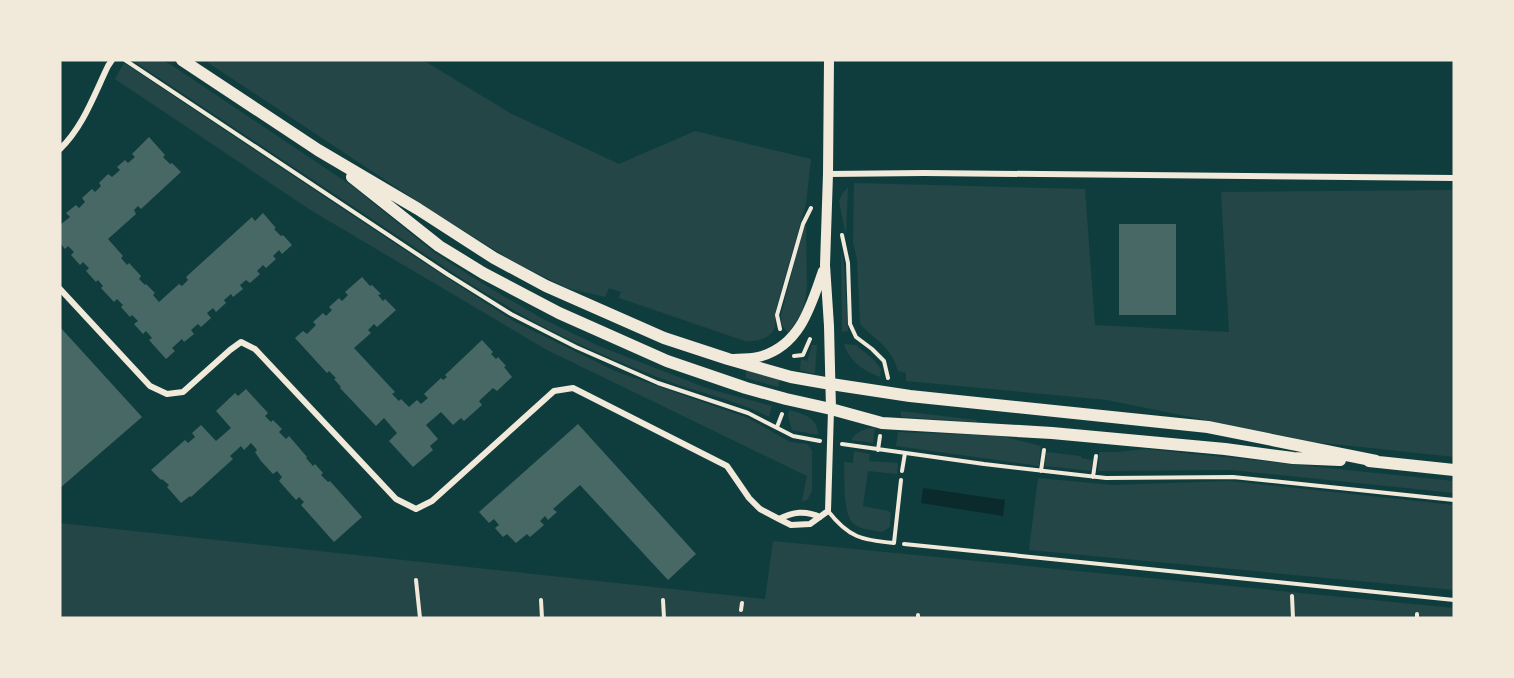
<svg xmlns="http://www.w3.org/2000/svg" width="1514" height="678" font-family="Ubuntu,sans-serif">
<rect width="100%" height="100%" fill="#0f3d3e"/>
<path fill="#244646" d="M132,60h29l9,4 182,122 83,67 50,32 58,34 56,27 110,43 63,17 -3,11c-32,-17 -70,-24 -104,-37 -40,-15 -79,-32 -117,-51 -29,-15 -56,-32 -84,-49z
M204,60h219l87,53 109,51 76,-33 116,28 -5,45 -31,108c0,4 1,11 0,15 -4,12 -19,15 -30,14l-126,-43 2,-6 -12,-4 -4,9 -38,-9 -51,-25 -81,-50z
M124,63l273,182 118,77 100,49 133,47 42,24 17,2 5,6v41l-5,9 -5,1 5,-25 -260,-126 -235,-139 -197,-132z
M854,183l231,6 10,136 134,7 -8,-140 233,-2v267l-140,-15 -207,-42 -201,-19v-8l-8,-2c-7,-25 -21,-29 -38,-47l-3,-65 -4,-17z
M848,187l-2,49 -7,-35 3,-7z
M806,225l1,63 -2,12 -3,12 -14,21 -6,-8 -1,-10 23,-89z
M841,250l3,15 4,66 -6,1z
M844,344l12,1 18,15 7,9 -1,8c-16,-6 -31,-16 -36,-33z
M812,345h5l-2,28h-5l-10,-3 1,-11 6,2z
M748,370l32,9 -2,8 -32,-9v-6z
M789,410c14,4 29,7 29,25l-26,-5 -4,-14z
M901,411l75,9 1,2 -76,-5z
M872,428h3l-2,15 -22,-3c5,-8 12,-11 21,-12z
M898,432l103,4 40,10 -2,20 -143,-20z
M1146,449l308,32v12l-223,-23 -133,1 1,-19h17z
M854,451l16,3 -1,7 29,2 -1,11 -29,-3 -5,35 25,5 3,2 -1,14 -8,5c-9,-2 -20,-2 -28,-8 -12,-9 -9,-47 -10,-62l9,1z
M1046,452l35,4v2l12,2 -2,11 -46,-5z
M1038,478l75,7 117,-4 224,24v85l-425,-40z
M60,523l705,76 8,-58 681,67v10h-1394z"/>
<path fill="#0a2a2b" d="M923,488l82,12 -2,16 -82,-13z"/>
<path fill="#486865" d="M149,137l16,18 -2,2 7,7 2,-1 9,9 -40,37 -3,-3 -4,4 2,4 -28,25 15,17 -2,2 6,7 2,-2 12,13 -2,3 6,6 1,-1 9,9 -2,2 6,7 20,-18 3,2 6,-6 -2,-3 66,-60 3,4 8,-8 13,15 -2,1 7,7 2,-1 9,10 -10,9 -3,-4 -6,6 3,3 -10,9 -3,-3 -6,6 3,3 -10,9 -4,-3 -6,5 3,4 -10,8 -2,-3 -7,6 2,3 -10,9 -3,-4 -6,5 4,5 -10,9 -3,-3 -7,6 3,4 -10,8 -2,-3 -10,9 3,3 -9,8 -17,-19 3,-2 -6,-7 -3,3 -9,-10 4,-3 -6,-6 -2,2 -9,-10 2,-2 -6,-6 -3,3 -13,-14 2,-2 -5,-6 -2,2 -10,-11 3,-3 -6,-6 -3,3 -9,-10 3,-3 -6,-6 -3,3 -5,-6v-18l10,-8 -4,-4 10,-8 3,3 6,-6 -3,-4 10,-9 3,3 6,-6 -2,-3 9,-9 4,3 8,-7 -3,-3 8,-7 3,3 7,-6 -3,-3z
M1119,224h57v91h-57z
M362,277l8,9 2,-1 9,9 -3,1 5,6 2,-2 11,11 -19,17 -3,-3 -6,6 3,3 -17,15 41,44 -3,2 7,7 2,-2 8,8 8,-7 4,4 7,-6 -4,-4 17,-16 2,2 4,-3 -2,-2 37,-35 11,12 -2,2 5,5 2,-2 8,9 -2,1 8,10 -15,14 -4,-3 -14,13 3,4 -18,16 -3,-3 -8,7 -12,-13 -15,13 12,14 -8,7 3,4 -20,17 -24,-26 8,-8 -13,-15 -8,8 -36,-38 1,-1 -7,-8 2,-1 -7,-7 -2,2 -32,-35 8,-7 4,3 9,-9 -3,-3 10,-9 3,3 6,-6 -3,-3 10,-9 3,3 6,-6 -3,-3z
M60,327l82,90 -82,71z
M246,389l22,24 -3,3 6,6 2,-2 9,9 -3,3 7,7 3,-3 18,21 -1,1 7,8 2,-2 8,9 -2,2 7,7 2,-1 32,36 -28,25 -33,-37 3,-3 -5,-5 -3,3 -17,-19 3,-4 -5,-6 -4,3 -12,-13 -6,-9 2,-2 -6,-7 -7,7 -3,-4 -11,10 3,3 -42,38 -1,-1 -9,7 -14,-16 2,-2 -7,-6 -1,1 -10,-10 34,-30 3,3 7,-6 -3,-4 9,-8 15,16 15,-13 -15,-17 19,-18 3,3z
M578,424l118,130 -28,26 -88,-95 -27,24 4,3 -9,8 -3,-4 -5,5 4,4 -14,12 -3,-3 -11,9 -9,-9 -4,3 -8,-9 4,-3 -5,-6 -5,4 -10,-11z"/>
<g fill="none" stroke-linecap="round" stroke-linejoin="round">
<path stroke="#f1e9da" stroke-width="4" d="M125,60l322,214 64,40 65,33 82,36 90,30 45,23 27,5
M842,235l6,28 2,61 6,13 16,12 12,12 4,17
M780,329l-3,-14 26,-91 8,-16
M794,356l9,-1 7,-16
M777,427l5,-13
M842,444l142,20 122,14 127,-1 221,23
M878,450l2,-14
M902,471l3,-18
M1041,471l3,-21
M1093,477l3,-21
M904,544l550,56
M416,580l4,38
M1292,596l1,22
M541,600l1,18
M663,600l1,18
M1417,614v4
M918,618v-3"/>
<path stroke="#f1e9da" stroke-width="4" d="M828,511c21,27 34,29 66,32l7,-63
M741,610l1,-7"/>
<path stroke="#f1e9da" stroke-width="6" d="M60,149c23,-22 34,-54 48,-83l4,-6
M828,174l96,-1 530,5
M60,289l90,97 17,8 16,-2 47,-42 11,-8 14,7 141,150 20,10 16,-8 122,-110 19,-3 154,78 22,32 11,11 19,10 12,6 19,-1 18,-13 3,-101
M779,519c14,-7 26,-9 41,-2"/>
<path stroke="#f1e9da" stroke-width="10" d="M829,60l-1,114 -3,91 4,61 2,83
M734,359c10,-1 19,0 28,-3 39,-12 49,-51 61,-85"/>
<path stroke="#f1e9da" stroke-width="12" d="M182,60l136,90 100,59 76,49 52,28 118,52 64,21 63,18 40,7 79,12 298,31 168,34
M352,177l87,69 44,27 76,40 108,48 79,27 40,11 45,10 51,14 170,10 173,16 68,9 47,2
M1369,461l85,9"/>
</g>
<rect width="1514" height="678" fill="none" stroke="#f1e9da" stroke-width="123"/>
</svg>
